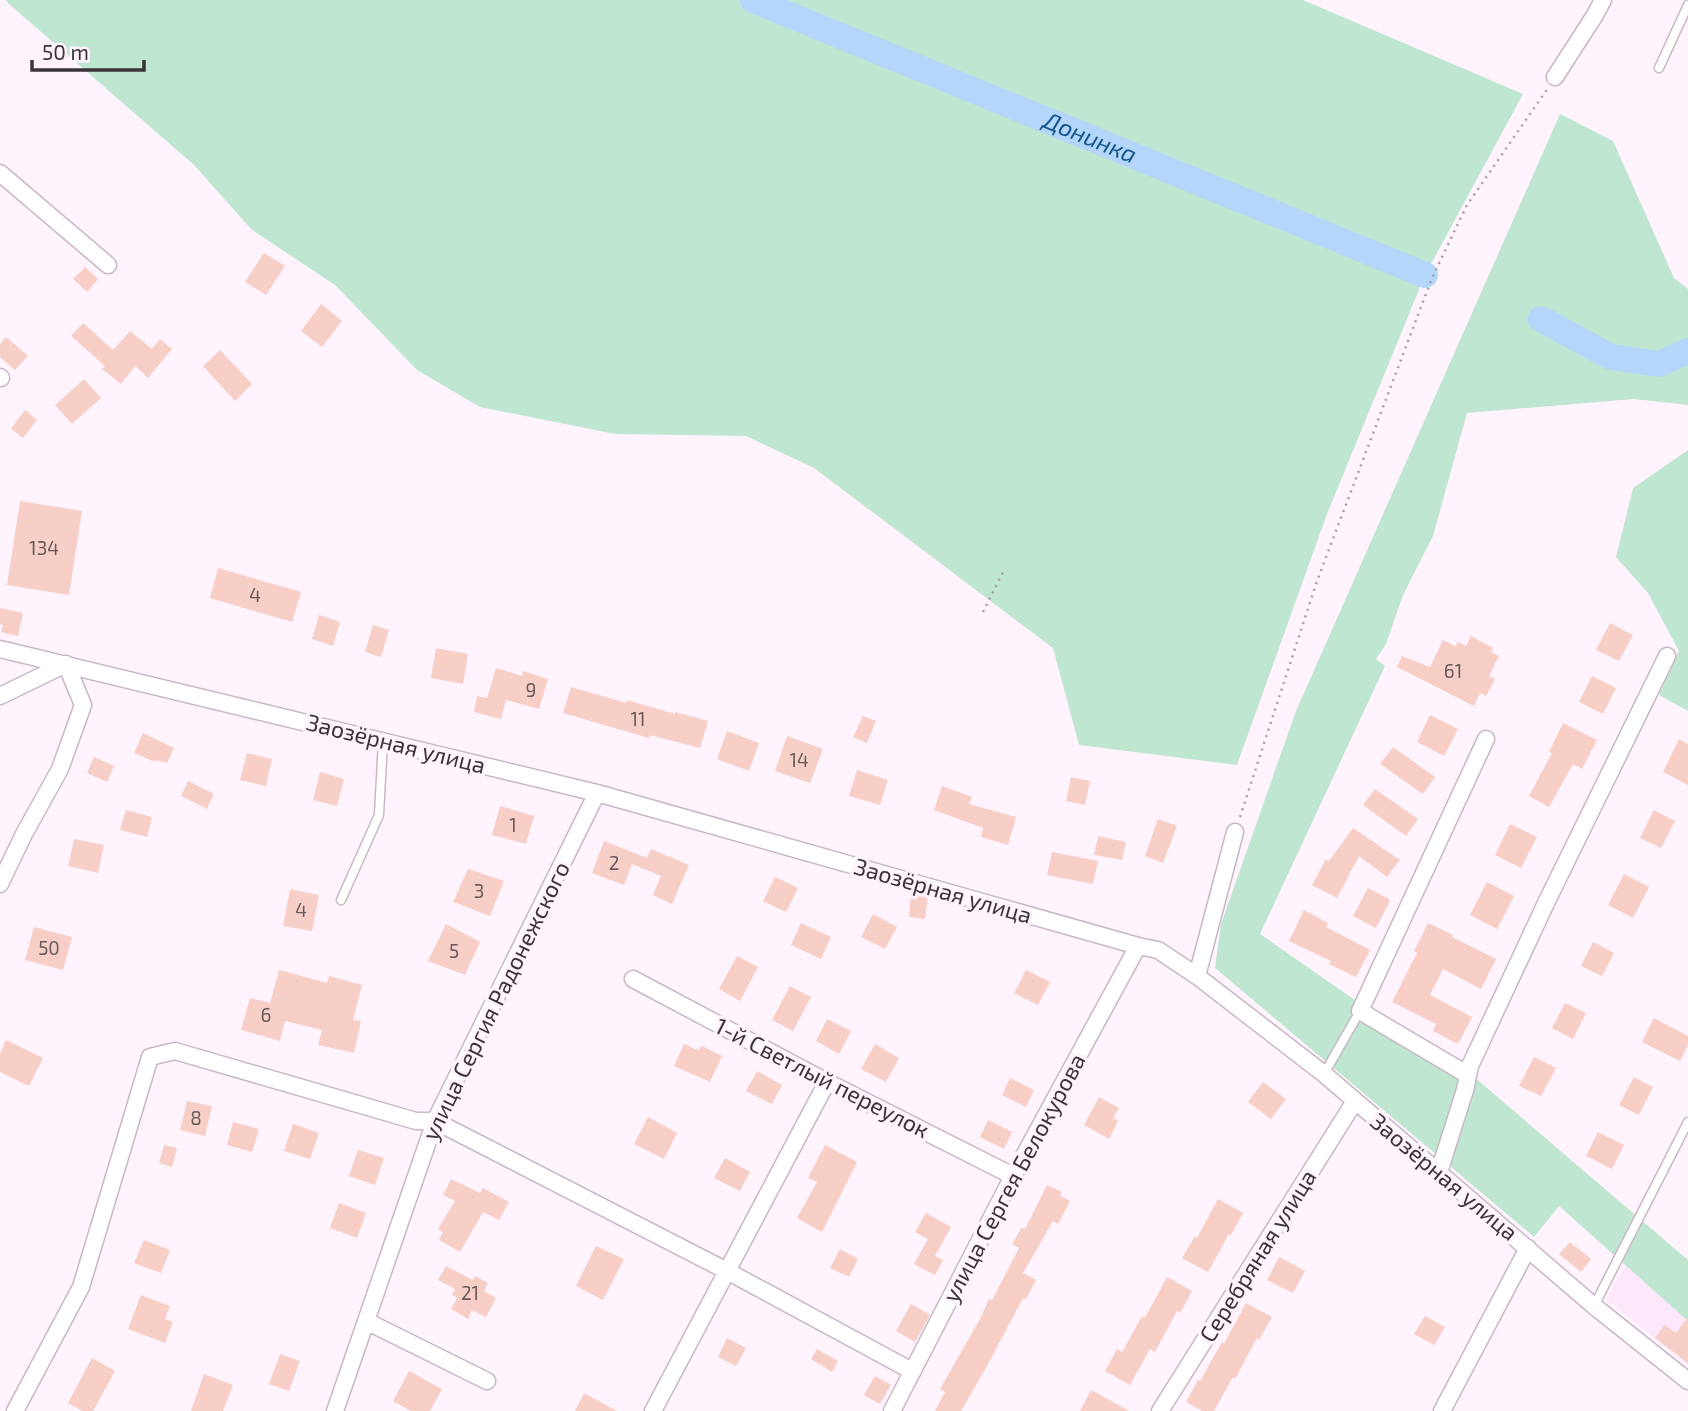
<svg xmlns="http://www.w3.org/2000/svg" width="1688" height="1411" font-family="'Exo 2',sans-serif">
<rect width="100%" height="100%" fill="#fff3fd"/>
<path fill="#fde7fa" d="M1626,1266l62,55v44l-82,-66z"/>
<path fill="#bee6d0" d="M6,0h1297l220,94 -98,181 -98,239 -90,251 -158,-20 -26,-97 -239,-180 -68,-32 -131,-2 -135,-27 -63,-37 -82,-85 -83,-55 -58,-65 -185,-161z
M1560,114l53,27 61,137 14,11v116l-54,-6 -167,14 -34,123 -30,59 -17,49 -10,15 9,7 -125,268 89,62 117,74 222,190v61l-129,-115 -25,31 -319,-269 6,-44 75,-213z
M1688,450v261l-29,-16 20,-44 -31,-58 -32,-36 17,-69z"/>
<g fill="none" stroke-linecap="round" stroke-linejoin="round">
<g stroke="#b3d6fa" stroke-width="26">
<path id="s1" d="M753,0l672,275"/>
<path d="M1541,319l70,38 48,7 29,-13"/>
</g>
</g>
<path fill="#f7cfc6" d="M264,253l21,13 -19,29 -21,-13z
M85,267l13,12 -11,13 -14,-13z
M321,304l21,17 -20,26 -21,-16z
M83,323l30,27 17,-19 22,18 8,-10 12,10 -24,29 -13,-12 -14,18 -19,-15 3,-3 -34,-30z
M6,337l22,19 -13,14 -15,-13v-13z
M220,350l32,34 -17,17 -32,-35z
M84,379l17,19 -29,26 -17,-19z
M25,410l12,10 -14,18 -12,-9z
M20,501l62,10 -13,84 -62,-10z
M218,568l83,24 -9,30 -82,-24z
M0,608l23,5 -5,23 -17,-4 2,-7 -3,-1z
M319,615l21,7 -7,24 -21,-7z
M1610,623l23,12 -14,26 -23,-11z
M373,625l16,5 -8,27 -16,-5z
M1471,636l22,12 -2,4 8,4 -10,20 6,3 -9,17 -6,-3 -6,13 -77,-39 5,-11 28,11 13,-27 12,6 3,-4 8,4z
M436,648l32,6 -5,30 -32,-6z
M496,668l26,8 1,-5 25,8 -9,30 -33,-9 -5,19 -27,-7 3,-16 10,2z
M1592,676l24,12 -13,26 -24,-12z
M571,687l55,16 1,-3 48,14v-2l33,9 -8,27 -50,-13 -1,3 -86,-25z
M1430,715l28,14 -14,27 -27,-14z
M863,716l13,5 -9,22 -14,-6z
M1563,723l34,17 -15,29 -9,-5 -24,43 -20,-11 23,-43 -3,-1z
M727,731l32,12 -10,28 -32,-12z
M143,733l31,15 -7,15 -12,-3v2l-21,-9z
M787,736l36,13 -13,34 -35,-12z
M1679,739l9,5v41l-25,-13z
M1393,747l42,30 -12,17 -43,-30z
M247,753l25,6 -6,27 -26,-6z
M94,757l20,9 -7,16 -20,-9z
M857,770l31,10 -8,25 -31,-9z
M320,772l24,7 -7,27 -24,-6z
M1071,777l19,4 -5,24 -19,-4z
M188,781l26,13 -7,15 -26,-13z
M942,786l30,11 -3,7 47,13 -8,28 -27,-8 2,-9 -49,-18z
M1375,789l43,30 -12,17 -43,-31z
M500,806l34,10 -8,28 -34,-9z
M126,810l26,7 -5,20 -27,-7z
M1654,810l21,11 -14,27 -21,-10z
M1158,819l19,7 -14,37 -18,-7z
M1510,824l27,13 -16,31 -26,-13z
M1353,828l47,32 -13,17 -28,-21 -22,42 -25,-13 14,-26 3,2z
M1098,836l28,6 -4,18 -28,-5z
M74,839l30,6 -6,28 -30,-7z
M604,841l43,17 4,-9 38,16 -17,39 -19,-9 8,-19 -29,-12 -8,21 -32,-12z
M1052,852l46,9 -5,23 -46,-9z
M468,869l36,12 -14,35 -37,-14z
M1624,874l25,13 -16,31 -25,-13z
M775,877l23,11 -12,24 -23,-11z
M1487,882l27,14 -17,33 -27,-14z
M1368,888l21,11v4l-13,25 -23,-12z
M290,889l29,6 -7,36 -29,-5z
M911,895l17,2 -3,22 -16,-2z
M1304,910l24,13 -2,4 44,23 -14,27 -27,-13 2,-3 -42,-20z
M873,914l24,13 -12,22 -24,-12z
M801,923l30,14 -10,22 -30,-14z
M1428,923l25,12 -1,2 44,22 -15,30 -38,-20 -13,26 42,22 -14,27 -25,-13 3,-7 -44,-22 25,-49 -3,-2z
M446,924l34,18 -15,33 -37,-14z
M34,927l38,10 -9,33 -38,-10z
M1593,942l21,11 -12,23 -21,-10z
M737,956l21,11 -18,34 -21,-12z
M279,970l48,13 2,-7 33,9 -9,35 8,1 -7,32 -36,-8 4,-15 -37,-9 -5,20 -39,-11 9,-32 20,5z
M1026,970l24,12 -12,23 -24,-12z
M790,986l21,11 -18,34 -21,-11z
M1565,1003l21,10 -13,26 -21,-11z
M1654,1018l34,18v9l-8,16 -38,-19z
M827,1019l24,12 -12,23 -23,-13z
M6,1040l37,18 -14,28 -29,-14v-18z
M684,1044l14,6 4,-4 20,10 -12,26 -36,-16z
M875,1044l24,14 -13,24 -25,-13z
M1534,1057l22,11 -15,28 -22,-10z
M757,1071l25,14 -10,19 -26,-13z
M1634,1077l19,10 -14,28 -20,-10z
M1010,1078l24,12 -8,17 -24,-12z
M1263,1082l23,17 -15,20 -23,-17z
M1099,1097l20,11 -6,10 5,3 -9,18 -25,-14z
M187,1101l25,5 -7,30 -25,-6z
M648,1117l29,16 -13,26 -30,-15z
M988,1120l24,12 -8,17 -24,-12z
M233,1122l26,7 -7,23 -25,-7z
M293,1124l26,9 -9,26 -26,-8z
M1598,1132l26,13 -12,24 -26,-13z
M164,1145l13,3 -5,19 -13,-4z
M825,1145l32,17 -35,70 -25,-14 20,-36 -9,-4z
M358,1150l26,8 -9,27 -26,-9z
M725,1158l25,14 -10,19 -26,-13z
M451,1179l29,14 3,-5 26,14 -10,18 -16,-8 -23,40 -21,-12 4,-8 -5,-3 17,-28 -12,-6z
M1047,1185l15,7 -2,4 10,5 -12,23 -5,-3 -30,52 13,7 -10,19 -3,-1 -36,68 -26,45h-26l10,-19 -5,-3 40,-70 9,-20 3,1 27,-52 -7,-4 10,-17 3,2z
M1218,1199l25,14 -12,22 -2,-1 -21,38 -26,-14 13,-22 2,2z
M339,1203l27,10 -9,25 -27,-10z
M926,1213l25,14 -16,29 8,4 -8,15 -21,-11 14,-25 -13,-7z
M144,1240l26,10 -9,23 -27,-10z
M1570,1242l21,17 -10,13 -22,-18z
M596,1246l28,13 -21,41 -27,-14z
M840,1249l18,10 -9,18 -19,-9z
M1279,1257l26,14 -12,22 -26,-13z
M446,1266l27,14 2,-4 13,7 -4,8 12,7 -10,19 -14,-7 -4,9 -17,-10 6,-11 -5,-3 3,-6 -17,-9z
M1167,1277l25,14 -12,22 -3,-2 -22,41 -5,-3 -20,36 -25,-14 12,-22 5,3 20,-36 3,2z
M141,1295l29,11 -5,13 8,3 -8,21 -37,-14z
M1246,1303l26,14 -13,23 -2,-2 -22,41 -2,-2 -19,34h-12l-16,-9 12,-22 2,1 22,-39 2,2z
M911,1304l19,11 -15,27 -19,-11z
M1425,1316l20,11 -11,18 -20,-11z
M1688,1317v46l-33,-25 10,-13 11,8z
M727,1338l19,10 -10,18 -18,-9z
M817,1349l21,12 -6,11 -21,-13z
M280,1354l20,7 -11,30 -20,-7z
M92,1358l23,13 -22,40h-11l-14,-8z
M409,1371l33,18 -12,22h-19l-18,-10z
M204,1374l29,11 -10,26h-32z
M875,1376l16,9 -11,19 -16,-9z
M1091,1390l38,21h-49z
M584,1393l33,18h-42z"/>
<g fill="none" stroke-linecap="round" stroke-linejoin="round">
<defs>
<path id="lane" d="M1659,68l29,-63
M341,900l38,-85 4,-74
M1324,1074l36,-63
M1594,1306l94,-184"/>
<path id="street" d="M1555,77l40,-62 8,-15
M0,173l108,92
M0,377l1,1
M0,649l597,144 541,153 20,4 39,26 127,98 270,232 94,75
M0,696l66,-32
M0,884l24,-50 36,-65 23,-64 -17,-41
M1197,976l38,-144
M633,979l194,103 186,94
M1468,1075l-108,-64 126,-272
M1439,1172l26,-82 5,-24 76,-163 121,-247
M366,1321l121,60
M15,1411l66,-124 69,-230 25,-6 241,70h19l292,150 185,100
M335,1411l100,-290 162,-328
M653,1411l174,-329
M892,1411l121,-235 125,-230
M1160,1411l195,-310
M1442,1411l86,-163"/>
</defs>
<use href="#lane" stroke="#c7b8c5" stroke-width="11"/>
<use href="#street" stroke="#c7b8c5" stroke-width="19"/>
<path stroke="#a79da5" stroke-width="2.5" stroke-dasharray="2 5" stroke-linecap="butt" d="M983,612l20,-40
M1240,817l77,-236 115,-303 35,-73 81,-117"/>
<use href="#lane" stroke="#fff" stroke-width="8"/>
<use href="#street" stroke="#fff" stroke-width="16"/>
</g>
<g text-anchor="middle" stroke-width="7" stroke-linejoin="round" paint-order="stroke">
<g font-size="19" fill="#695b5c">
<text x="44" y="555">134</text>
<text x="255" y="602">4</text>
<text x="1453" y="678">61</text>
<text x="531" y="697">9</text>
<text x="638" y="726">11</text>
<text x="799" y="767">14</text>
<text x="513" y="832">1</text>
<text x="614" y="870">2</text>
<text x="479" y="898">3</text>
<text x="301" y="917">4</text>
<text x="49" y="955">50</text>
<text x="454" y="958">5</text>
<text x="266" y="1022">6</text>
<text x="196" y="1125">8</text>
<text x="470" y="1300">21</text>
</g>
<g font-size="23" fill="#3a3439" stroke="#fff3fd">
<text transform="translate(396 744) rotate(14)" y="8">Заозёрная улица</text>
<text transform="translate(943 891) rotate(16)" y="8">Заозёрная улица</text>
<text transform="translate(496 1001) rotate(-64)" y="8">улица Сергия Радонежского</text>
<text transform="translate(822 1078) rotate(27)" y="8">1-й Светлый переулок</text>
<text transform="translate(1444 1177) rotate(40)" y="8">Заозёрная улица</text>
<text transform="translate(1014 1178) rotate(-62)" y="8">улица Сергея Белокурова</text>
<text transform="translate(1258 1256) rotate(-58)" y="8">Серебряная улица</text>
</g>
<g font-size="24" font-style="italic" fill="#16578d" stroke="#fff3fd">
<text dy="8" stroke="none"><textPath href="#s1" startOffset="364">Донинка</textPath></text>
</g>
</g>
<path d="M32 60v10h112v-10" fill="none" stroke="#3a3439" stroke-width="3.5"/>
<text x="42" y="60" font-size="21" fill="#3a3439" stroke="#fff3fd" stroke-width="5" paint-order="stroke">50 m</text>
</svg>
